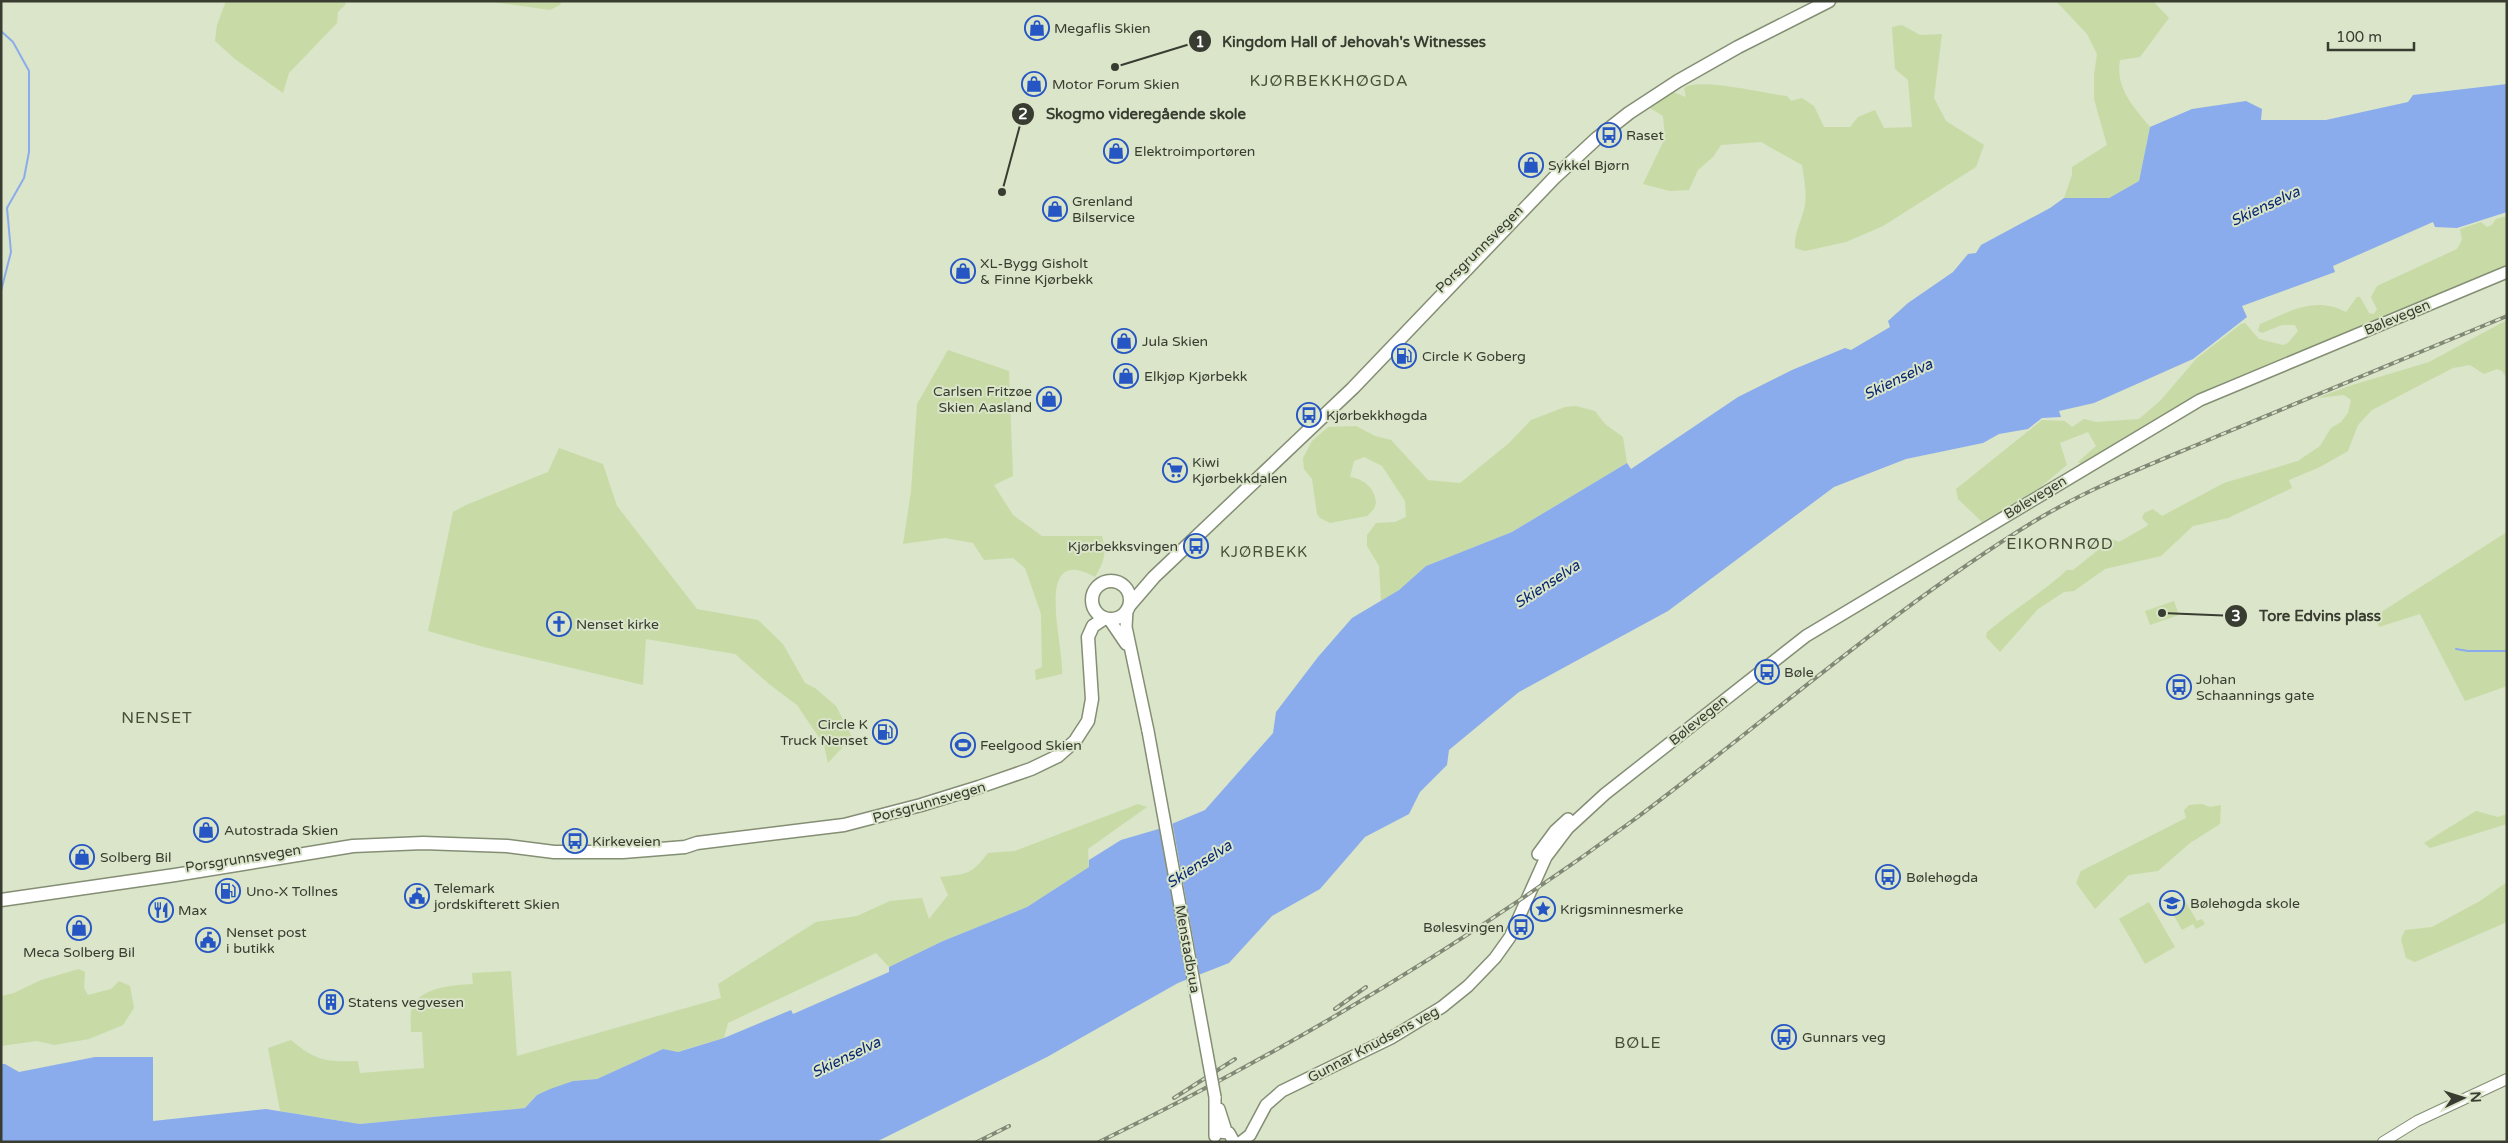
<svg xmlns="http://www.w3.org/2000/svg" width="2508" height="1143" font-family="'Varela Round',sans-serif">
<rect width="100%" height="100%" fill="#dae5c9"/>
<path fill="#c8dba6" d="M226,1h120l-1,4 -7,7 -1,11 -48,50 -6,20 -48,-34 -20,-18 2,-16z
M486,1h76l-2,4 -10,5z
M2056,1h97l16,17 -29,39 -20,3c-5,28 13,46 30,67l-11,54 -30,17h-45l8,-23v-8l35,-22 -13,-46v-24l3,-21 -10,-20z
M1902,25l18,10 22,-1 -8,64 12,23 38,24 -8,22 -93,59 -37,16 -41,9 -10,-3c-1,-16 7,-27 10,-43 2,-13 -1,-27 -3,-40l-41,-23 -40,3 -8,12 -15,13 -9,20 -19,1 -27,-7 22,-46 -2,-22 -13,-8 23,-16 13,5 -2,-9c16,-11 81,6 103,8l4,5 11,-3 12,8 10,21h26l8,-10 17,-7 9,18 28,-1 -4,-47 -13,-11 -3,-42z
M2507,216v53l-285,114 -64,34 -77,47 -3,-2 18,-16 -8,-14 -28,11 7,22 -29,24 -56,33 -24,-23 -2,-10 86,-69 23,1 7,6 12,-8 12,3 43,-3 21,-18 37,-43 44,-34 4,-1 14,16 24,6 5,-2 10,-12 -3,-6h-13l-20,8 -4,-2 2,-7c31,-13 54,-28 86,-12l11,-15h3l9,16 5,1 3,-5 -6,-12 6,-11 80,-37 5,-9 -2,-11 21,-7 6,5 5,-2 4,-6z
M2507,320v59l-5,-8 -5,-2 -13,5 -14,-9 -17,3 -81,42 -14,15 -10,26 -28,16 -31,13 3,8 -64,30 -35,8 -32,30 -56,13 -31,22 -10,1 -26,17 -38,43 -14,-15 1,-5c26,-22 55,-39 80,-62h6l39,-31 7,3 28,-16 1,-2 -6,-6 2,-5 9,-4 9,7 62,-33 74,-22 22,-15 11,-18 10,-6 7,-9 3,-13 -7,-5 -27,3 32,-12 80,-24z
M948,350l61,21 4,105 -19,9 19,30 29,21h60c5,17 2,26 -7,41 -63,-35 -31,67 -33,97l-26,6 -1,-10 7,-3 -1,-53 -16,-46 -12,-10 -29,2 -11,-17 -28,-5 -42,6 8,-53 6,-87z
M1576,406l19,5 10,13 18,13 4,26 -115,69 -86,34 -27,24 -18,11 -2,-35 -12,-20v-11l9,-12 19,-1 11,-5 -1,-16 -23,-35 -18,-9 -10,4 -4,16c14,2 25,11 26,26l-2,6 -7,7 -37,7 -10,-5 -3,-4 -5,-35 -8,-10 -1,-11 9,-17 16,-14 28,-1 19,10 16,4 37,40 32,3 49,-40 22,-23 34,-13z
M559,448l44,16 14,42 80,103 61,11 25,24 22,39 10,5 21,18 16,31 -24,26 -4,-18 -27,-40 -28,-21 -34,-30 -89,-15 -3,46 -159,-38 -56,-16 25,-119 13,-7 82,-33z
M2507,532v154l-42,15 -45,-87 -41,13 -4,-11z
M2174,601l5,14 -29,10 -5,-14z
M1138,804l9,3 -59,42 1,18 -62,40 -84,34 -54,26 -13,-14 -148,70 -4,15 -47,14 -14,-3 -66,30 -24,2 -36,14 -12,13 -165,16 -80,-13 -12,-63 23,-8c24,21 36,22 67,21l2,12 64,-5 -2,-36h-11c0,-6 -1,-14 0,-20 4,-25 43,-27 62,-28l-1,-11 39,-2 6,85 204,-58 -3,-14 98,-62 41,-6 33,-15 32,-3 7,21 19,-24 -8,-18c27,-3 31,-2 48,-24l27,-2z
M2202,804l8,3 11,-2 -1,19 -30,19 -32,28 -29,4 -34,34 -19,-26 5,-12 105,-53 -2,-8 5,-5z
M2476,811l22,6 9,-3v10l-77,24 -6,-5z
M2507,882v40l-92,40 -9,-4 -5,-19 4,-9 27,-3 48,-26z
M2180,892l17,29 5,-2 3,5 -9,5 -3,-5 -11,6 -17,-30z
M2149,902l26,45 -30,17 -26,-45z
M79,969l6,3 -1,16 4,7 23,-6 8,-8 11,5 4,22 -11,17 -34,14 -35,6 -17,-4 -36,5v-50l13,-3 27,-13z"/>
<path fill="#8bacec" d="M2507,84v128l-50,16 -22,-1 -2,-5 -100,44 2,6 -93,34 5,11 -54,42 -99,44 -35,8 2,6 -19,1 -14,11 -29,5 -16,9 -77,16 -72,28 -166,124 -149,81 -70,58 -2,15 -27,27 -11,22 -44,23 -45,52 -48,27 -43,47 -51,20 -131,74 -171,85h-875v-78h4l14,8 76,-15h58v64l113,-12 94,15 165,-16 12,-13 13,-6 23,-8 24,-2 66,-30 15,3 46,-14 67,-28 2,4 96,-42v-5l54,-26 84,-34 62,-40v-7l32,-20 41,-12 43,-18 68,-77 3,-21 42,-55 34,-39 47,-28 27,-24 86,-34 115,-69 4,6 107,-72 54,-27 53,-22 6,2 39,-23 -2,-6 20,-18 45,-31 15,-18 8,-1 5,-8 69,-37 14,-10h45l30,-17 11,-54 42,-18 54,-8 16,8 -1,11h65l82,-18 5,-7z"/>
<path fill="#dae5c9" d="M1172,821l28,156 -10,4 -28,-156z"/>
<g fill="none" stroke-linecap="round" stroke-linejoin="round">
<path stroke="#8bacec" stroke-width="2" d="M1,31l12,11 16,29v81l-5,26 -17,30 4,44 -10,39
M1,312v28
M2456,649l12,2h39"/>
<defs>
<path id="secondary" d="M2383,1142l34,-21 90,-42"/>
<path id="primary" d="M1127,610l-1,17 22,104
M1109,619l17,25
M1538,854l17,-23 13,-12
M1219,1109l7,22
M1219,1132l10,1 5,9
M1215,1136v-39
M1241,1142l9,-7 16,-30 16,-14 109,-53 51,-31 26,-21 27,-28 15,-21 36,-80 22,-29 37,-34 201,-158 394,-236 307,-128"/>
<path id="highway" d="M1092 600a19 19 0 1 1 38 0a19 19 0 1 1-38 0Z
M1129,606l25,-29 199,-189 201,-210 42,-39 33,-26 49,-32 60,-34 91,-46
M1,900l174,-25 178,-29 70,-3 84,3 47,6h69l62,-5 12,-4 147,-18 77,-20 58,-18 52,-18 27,-13 17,-15 13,-20 4,-22 -4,-62 5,-11 12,-8"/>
</defs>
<use href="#secondary" stroke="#848e74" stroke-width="12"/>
<use href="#primary" stroke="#848e74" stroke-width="14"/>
<use href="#highway" stroke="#848e74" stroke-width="15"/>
<use href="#secondary" stroke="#fff" stroke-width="10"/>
<use href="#primary" stroke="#fff" stroke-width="11"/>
<use href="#highway" stroke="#fff" stroke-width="12"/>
<defs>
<path id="rail" d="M1335,1009l31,-22
M1174,1098l61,-39
M977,1142l32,-16
M1099,1142c188,-91 367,-199 536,-323 134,-100 260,-213 403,-300 59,-35 124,-59 187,-86 94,-39 188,-78 282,-117"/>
</defs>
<use href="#rail" stroke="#818876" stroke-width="4"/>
<use href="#rail" stroke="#dae5c9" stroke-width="2" stroke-dasharray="5.5" stroke-linecap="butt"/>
<defs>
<path id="primary-bridge" d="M1148,731l67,366"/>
</defs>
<use href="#primary-bridge" stroke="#848e74" stroke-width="14" stroke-linecap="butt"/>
<use href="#primary-bridge" stroke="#fff" stroke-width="11"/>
</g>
<defs>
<symbol id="shop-ring" viewBox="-11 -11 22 22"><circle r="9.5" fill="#dae5c9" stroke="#2656c4" stroke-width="1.5"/><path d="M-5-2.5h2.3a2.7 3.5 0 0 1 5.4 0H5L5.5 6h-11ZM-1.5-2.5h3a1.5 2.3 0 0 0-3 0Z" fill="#2656c4"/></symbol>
<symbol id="bus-ring" viewBox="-11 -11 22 22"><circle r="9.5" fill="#dae5c9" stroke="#2656c4" stroke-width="1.5"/><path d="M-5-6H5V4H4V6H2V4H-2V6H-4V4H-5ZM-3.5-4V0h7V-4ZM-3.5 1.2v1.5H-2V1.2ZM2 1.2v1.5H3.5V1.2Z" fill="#2656c4"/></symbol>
<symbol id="fuel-ring" viewBox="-11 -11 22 22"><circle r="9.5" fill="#dae5c9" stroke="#2656c4" stroke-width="1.5"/><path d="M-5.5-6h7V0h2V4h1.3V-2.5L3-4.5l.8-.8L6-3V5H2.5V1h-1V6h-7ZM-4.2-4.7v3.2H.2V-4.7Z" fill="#2656c4"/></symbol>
<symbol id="supermarket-ring" viewBox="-11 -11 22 22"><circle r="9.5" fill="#dae5c9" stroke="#2656c4" stroke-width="1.5"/><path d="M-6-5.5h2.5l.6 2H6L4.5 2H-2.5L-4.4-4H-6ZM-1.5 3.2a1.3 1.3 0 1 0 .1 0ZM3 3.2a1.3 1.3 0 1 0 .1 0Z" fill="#2656c4"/></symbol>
<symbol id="church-ring" viewBox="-11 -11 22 22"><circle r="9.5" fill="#dae5c9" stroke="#2656c4" stroke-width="1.5"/><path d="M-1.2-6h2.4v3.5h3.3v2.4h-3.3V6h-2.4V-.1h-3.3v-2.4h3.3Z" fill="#2656c4"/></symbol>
<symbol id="stadium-ring" viewBox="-11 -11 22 22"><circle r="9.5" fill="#dae5c9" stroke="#2656c4" stroke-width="1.5"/><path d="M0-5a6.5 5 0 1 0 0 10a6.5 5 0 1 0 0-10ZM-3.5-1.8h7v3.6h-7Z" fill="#2656c4"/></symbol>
<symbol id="civic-ring" viewBox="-11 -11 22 22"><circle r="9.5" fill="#dae5c9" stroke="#2656c4" stroke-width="1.5"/><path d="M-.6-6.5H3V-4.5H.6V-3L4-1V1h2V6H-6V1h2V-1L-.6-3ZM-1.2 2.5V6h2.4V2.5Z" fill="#2656c4"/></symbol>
<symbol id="school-ring" viewBox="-11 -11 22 22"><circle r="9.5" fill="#dae5c9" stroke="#2656c4" stroke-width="1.5"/><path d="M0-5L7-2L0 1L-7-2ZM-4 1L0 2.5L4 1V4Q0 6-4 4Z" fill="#2656c4"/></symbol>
<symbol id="sight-ring" viewBox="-11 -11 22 22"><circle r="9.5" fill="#dae5c9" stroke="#2656c4" stroke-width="1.5"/><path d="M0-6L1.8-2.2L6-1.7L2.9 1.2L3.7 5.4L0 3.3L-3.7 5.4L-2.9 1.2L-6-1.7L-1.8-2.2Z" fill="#2656c4"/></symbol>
<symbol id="restaurant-ring" viewBox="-11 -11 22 22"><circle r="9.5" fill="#dae5c9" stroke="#2656c4" stroke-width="1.5"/><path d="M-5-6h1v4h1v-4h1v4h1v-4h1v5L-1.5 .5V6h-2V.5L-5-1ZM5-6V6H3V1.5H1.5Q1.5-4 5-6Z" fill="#2656c4"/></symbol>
<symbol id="building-ring" viewBox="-11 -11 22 22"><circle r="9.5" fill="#dae5c9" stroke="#2656c4" stroke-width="1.5"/><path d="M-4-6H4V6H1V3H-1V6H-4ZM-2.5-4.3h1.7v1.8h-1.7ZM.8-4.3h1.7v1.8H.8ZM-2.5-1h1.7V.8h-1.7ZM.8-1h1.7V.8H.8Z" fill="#2656c4"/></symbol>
</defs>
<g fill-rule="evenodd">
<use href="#shop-ring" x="1023" y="14" width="28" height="28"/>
<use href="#shop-ring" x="1020" y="70" width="28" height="28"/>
<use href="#bus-ring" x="1595" y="121" width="28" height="28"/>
<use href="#shop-ring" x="1102" y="137" width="28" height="28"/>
<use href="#shop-ring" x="1517" y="151" width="28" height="28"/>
<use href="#shop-ring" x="1041" y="195" width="28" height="28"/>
<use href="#shop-ring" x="949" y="257" width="28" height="28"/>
<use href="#shop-ring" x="1110" y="327" width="28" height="28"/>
<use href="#fuel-ring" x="1390" y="342" width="28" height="28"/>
<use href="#shop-ring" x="1112" y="362" width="28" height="28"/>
<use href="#shop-ring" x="1035" y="385" width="28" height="28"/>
<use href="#bus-ring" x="1295" y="401" width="28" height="28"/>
<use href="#supermarket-ring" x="1161" y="456" width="28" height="28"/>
<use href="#bus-ring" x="1182" y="532" width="28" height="28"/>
<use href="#church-ring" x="545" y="610" width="28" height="28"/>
<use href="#bus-ring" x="1753" y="658" width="28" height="28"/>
<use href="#bus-ring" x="2165" y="673" width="28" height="28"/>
<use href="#fuel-ring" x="871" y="718" width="28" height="28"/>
<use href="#stadium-ring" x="949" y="731" width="28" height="28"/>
<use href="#shop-ring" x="192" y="816" width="28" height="28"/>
<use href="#bus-ring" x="561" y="827" width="28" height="28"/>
<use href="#shop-ring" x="68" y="843" width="28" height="28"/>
<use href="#bus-ring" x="1874" y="863" width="28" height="28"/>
<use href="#fuel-ring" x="214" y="877" width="28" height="28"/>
<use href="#civic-ring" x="403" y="882" width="28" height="28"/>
<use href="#school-ring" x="2158" y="889" width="28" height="28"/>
<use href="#sight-ring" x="1529" y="895" width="28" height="28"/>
<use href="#restaurant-ring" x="147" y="896" width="28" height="28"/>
<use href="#bus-ring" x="1507" y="913" width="28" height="28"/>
<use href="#shop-ring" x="65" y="914" width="28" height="28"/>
<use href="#civic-ring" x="194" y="926" width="28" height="28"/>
<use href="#building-ring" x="317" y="988" width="28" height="28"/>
<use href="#bus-ring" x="1770" y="1023" width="28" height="28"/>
</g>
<g text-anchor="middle" stroke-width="4" stroke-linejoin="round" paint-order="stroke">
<g font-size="14" fill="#383c31" stroke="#dae5c9" text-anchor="start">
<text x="1054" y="33">Megaflis Skien</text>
<text x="1052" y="89">Motor Forum Skien</text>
<text x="1626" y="140">Raset</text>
<text x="1134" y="156">Elektroimportøren</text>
<text x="1548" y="170">Sykkel Bjørn</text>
<text x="1072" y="206">Grenland<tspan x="1072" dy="16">Bilservice</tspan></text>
<text x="980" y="268">XL-Bygg Gisholt<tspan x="980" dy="16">&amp; Finne Kjørbekk</tspan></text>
<text x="1142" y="346">Jula Skien</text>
<text x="1422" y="361">Circle K Goberg</text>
<text x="1144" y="381">Elkjøp Kjørbekk</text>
<text x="1032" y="396" text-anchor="end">Carlsen Fritzøe<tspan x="1032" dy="16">Skien Aasland</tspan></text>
<text x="1326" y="420">Kjørbekkhøgda</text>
<text x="1192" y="467">Kiwi<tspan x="1192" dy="16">Kjørbekkdalen</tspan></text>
<text x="1178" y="551" text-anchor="end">Kjørbekksvingen</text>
<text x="576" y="629">Nenset kirke</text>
<text x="1784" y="677">Bøle</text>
<text x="2196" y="684">Johan<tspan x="2196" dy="16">Schaannings gate</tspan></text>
<text x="868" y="729" text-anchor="end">Circle K<tspan x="868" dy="16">Truck Nenset</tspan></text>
<text x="980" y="750">Feelgood Skien</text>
<text x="224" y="835">Autostrada Skien</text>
<text x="592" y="846">Kirkeveien</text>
<text x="100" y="862">Solberg Bil</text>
<text x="1906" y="882">Bølehøgda</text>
<text x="434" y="893">Telemark<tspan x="434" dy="16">jordskifterett Skien</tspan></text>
<text x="246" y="896">Uno-X Tollnes</text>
<text x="2190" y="908">Bølehøgda skole</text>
<text x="1560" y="914">Krigsminnesmerke</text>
<text x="178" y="915">Max</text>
<text x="1504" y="932" text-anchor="end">Bølesvingen</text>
<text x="226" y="937">Nenset post<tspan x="226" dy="16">i butikk</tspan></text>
<text x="79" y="957" text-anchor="middle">Meca Solberg Bil</text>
<text x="348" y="1007">Statens vegvesen</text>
<text x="1802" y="1042">Gunnars veg</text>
</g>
<g font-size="14" fill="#383c31" stroke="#dae5c9">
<text transform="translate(1479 249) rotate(-45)" y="5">Porsgrunnsvegen</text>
<text transform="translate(2397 317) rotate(-23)" y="5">Bølevegen</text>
<text transform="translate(2035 497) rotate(-31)" y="5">Bølevegen</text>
<text transform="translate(1698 720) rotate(-39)" y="5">Bølevegen</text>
<text transform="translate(929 802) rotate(-16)" y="5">Porsgrunnsvegen</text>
<text transform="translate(243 858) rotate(-9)" y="5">Porsgrunnsvegen</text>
<text transform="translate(1188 949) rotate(80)" y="5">Menstadbrua</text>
<text transform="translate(1373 1044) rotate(-28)" y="5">Gunnar Knudsens veg</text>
</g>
<g font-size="15" font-style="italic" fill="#0a2972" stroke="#dae5c9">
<text transform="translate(2265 206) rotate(-25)" y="5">Skienselva</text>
<text transform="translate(1898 379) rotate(-26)" y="5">Skienselva</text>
<text transform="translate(1547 584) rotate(-33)" y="5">Skienselva</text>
<text transform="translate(1199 864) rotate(-33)" y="5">Skienselva</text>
<text transform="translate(846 1057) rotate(-26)" y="5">Skienselva</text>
</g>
<g font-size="15" letter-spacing="1" fill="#474f38" stroke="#dae5c9">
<text x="1264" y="557">KJØRBEKK</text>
</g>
<g font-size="16" letter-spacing="1" fill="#474f38" stroke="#dae5c9">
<text x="1329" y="86">KJØRBEKKHØGDA</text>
<text x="2060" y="549">EIKORNRØD</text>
<text x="157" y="723">NENSET</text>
<text x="1638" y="1048">BØLE</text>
</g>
</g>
<path fill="none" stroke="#383c31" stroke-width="2" d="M1115 67L1200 41M1002 192L1023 114M2162 613L2236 616"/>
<g fill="#383c31" stroke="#dae5c9" stroke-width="2">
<circle cx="1115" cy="67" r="5"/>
<circle cx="1002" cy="192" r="5"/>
<circle cx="2162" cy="613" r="5"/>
<circle cx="1200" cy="41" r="12"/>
<circle cx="1023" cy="114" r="12"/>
<circle cx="2236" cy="616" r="12"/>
</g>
<g font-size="15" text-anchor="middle" font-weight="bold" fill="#fff">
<text x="1200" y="47">1</text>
<text x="1023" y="119">2</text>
<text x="2236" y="621">3</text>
</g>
<g font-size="15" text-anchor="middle" font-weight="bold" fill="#383c31" stroke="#dae5c9" stroke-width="4" stroke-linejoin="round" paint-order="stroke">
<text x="1354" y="47">Kingdom Hall of Jehovah's Witnesses</text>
<text x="1146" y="119">Skogmo videregående skole</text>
<text x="2320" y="621">Tore Edvins plass</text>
</g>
<rect width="2508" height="1143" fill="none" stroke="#383c31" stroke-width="5"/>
<g transform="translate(2463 1098) rotate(86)" stroke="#dae5c9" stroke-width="4" paint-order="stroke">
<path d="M0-4L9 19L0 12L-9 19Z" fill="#383c31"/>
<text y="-8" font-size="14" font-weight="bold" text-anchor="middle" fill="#383c31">N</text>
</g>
<path d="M2328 42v8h86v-8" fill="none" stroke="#383c31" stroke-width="2.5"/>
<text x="2336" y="42" font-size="15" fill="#383c31" stroke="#dae5c9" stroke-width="4" paint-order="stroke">100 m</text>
</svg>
